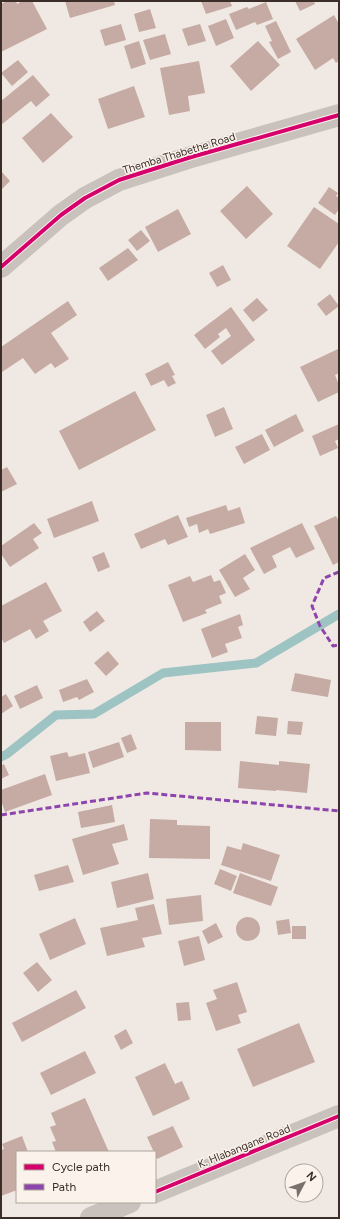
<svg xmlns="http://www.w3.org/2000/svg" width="340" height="1219" font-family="Figtree,sans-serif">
<rect width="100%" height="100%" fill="#f0e9e3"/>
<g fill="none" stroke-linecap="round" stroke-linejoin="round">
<path stroke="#9dc4c2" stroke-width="9" d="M1,757l6,-3 49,-39 38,-1 69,-41 93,-10 83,-49"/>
</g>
<path fill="#c5aba3" d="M7,1h9l1,3 5,-3h10l15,28 -46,23v-48z
M65,1h49l1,4 -45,13z
M201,1h29l2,5 -26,8z
M295,1h19l1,3 -15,7z
M266,2l7,17 -16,6 -2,-3 -19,8 -7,-16 18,-7 2,2z
M150,9l6,19 -17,4 -5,-18z
M334,15l5,9v37l-3,2 -3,-5 -18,12 -19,-31z
M226,19l8,19 -18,8 -8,-20z
M276,21l15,31 -13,7 -9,-17 3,-1 -7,-15z
M121,24l5,16 -21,6 -5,-16z
M200,24l6,17 -18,5 -6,-17z
M165,34l6,20 -21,6 -7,-20z
M139,41l7,23 -15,5 -7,-23z
M258,41l22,24 -29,26 -21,-25z
M18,60l10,12 -16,14 -11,-13z
M199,61l6,32 -17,3 2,15 -21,4 -9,-47z
M33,75l17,20 -14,12 -5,-6 -30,24v-24z
M134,86l11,31 -37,12 -10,-30z
M51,113l22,24 -30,26 -21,-25z
M1,171l9,10 -9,9z
M247,186l26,28 -27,25 -26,-28z
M329,187l9,6 -2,3 3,2v11l-4,6 -17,-12z
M314,207l25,17v18l-19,27 -33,-23z
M178,209l13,25 -33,18 -13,-25z
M141,230l9,11 -13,10 -9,-11z
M128,248l10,12 -30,21 -9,-13z
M223,265l8,15 -14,7 -8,-14z
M330,294l9,12 -13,10 -9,-12z
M257,298l11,12 -15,12 -10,-12z
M68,301l9,14 -26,18 18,26 -14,9 -4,-5 -16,11 -12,-16 -21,14 -1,-25z
M231,307l24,33 -33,25 -11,-14 20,-15 -5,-8 -8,6 2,3 -15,12 -11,-14z
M338,349l1,2v22l-4,2 4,10v7l-21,10 -18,-35z
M168,362l7,13 -3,1 4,7 -8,4 -4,-7 -13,6 -6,-12z
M135,391l21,39 -77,40 -20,-39z
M224,407l9,22 -18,8 -9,-22z
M296,414l8,17 -30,16 -9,-17z
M339,424v15l-4,2 3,7 -18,8 -8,-20z
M262,434l8,16 -26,14 -9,-17z
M7,467l10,17 -16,8v-22z
M92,501l7,20 -45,17 -7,-19z
M226,505l2,6 12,-4 5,16 -35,11 -2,-5 -9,4 -2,-9 -8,3 -3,-9z
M178,515l10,22 -20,8 -3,-6 -24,10 -7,-15z
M336,516l3,5v41l-6,3 -19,-39z
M34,523l8,10 -9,6 6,9 -29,19 -9,-13v-8z
M302,523l13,26 -19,9 -6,-11 -18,9 5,11 -13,7 -14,-26z
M104,552l6,15 -12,5 -6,-15z
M245,554l10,16 -12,8 7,11 -15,8 -16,-27z
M211,575l3,7 6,-2 6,13 -7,3 3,7 -17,7 2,3 -24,9 -15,-37 22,-9 3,6z
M46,582l16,29 -19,10 6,10 -13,8 -6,-10 -26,14 -3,-6v-31z
M97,611l8,10 -15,11 -7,-10z
M240,614l3,11 -5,2 4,11 -17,6 3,8 -16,6 -11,-29z
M108,651l11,13 -13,12 -12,-13z
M295,673l36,7 -3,17 -37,-6z
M87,679l7,13 -15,8 -2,-3 -14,5 -4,-12z
M37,685l6,13 -23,11 -6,-13z
M6,694l7,12 -12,8v-17z
M257,716l21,2 -2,18 -21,-2z
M288,721l15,1 -2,13 -14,-1z
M185,722h36v29l-36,-1z
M131,734l6,15 -10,4 -6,-15z
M119,742l5,15 -31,11 -5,-16z
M67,752l2,5 16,-4 5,20 -34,8 -6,-25z
M240,761l39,4v-4l31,3 -3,29 -31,-3v1l-38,-3z
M4,764l5,11 -8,4v-13z
M45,774l7,21 -47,17 -4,-12v-10z
M112,805l3,17 -34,6 -3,-16z
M150,819l27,1v5l33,1v33l-61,-1z
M124,824l4,16 -16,4 7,20 -36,11 -11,-36z
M243,843l37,12 -9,26 -50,-16 6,-19 14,4z
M68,865l6,17 -35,9 -5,-16z
M220,869l17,7 -6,15 -17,-7z
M148,873l6,26 -37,9 -6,-26z
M240,873l38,14 -7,19 -38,-13z
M201,895l2,26 -34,4 -3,-26z
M154,904l8,30 -20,4 3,9 -38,9 -7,-28 38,-8 -3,-12z
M236 929a12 12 0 1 1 24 0a12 12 0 1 1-24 0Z
M75,918l11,26 -36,16 -11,-26z
M289,919l2,14 -13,2 -2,-14z
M216,923l7,14 -15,7 -6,-13z
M292,926h14v13h-14z
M199,936l6,24 -21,6 -6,-25z
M37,962l15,18 -14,12 -15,-19z
M237,982l10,30 -9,3 3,8 -25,8 -10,-28 11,-4 -4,-9z
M76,990l10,18 -64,34 -10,-19z
M189,1002l2,18 -13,1 -2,-18z
M299,1023l16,39 -62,25 -16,-38z
M126,1029l7,14 -12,7 -7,-14z
M85,1051l11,22 -45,22 -11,-22z
M165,1063l10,21 7,-3 8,18 -37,17 -18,-39z
M85,1098l24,54h-53l-4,-10 4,-1 -6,-14 6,-2 -5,-12z
M173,1126l10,21 -26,12 -10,-22z
M22,1136l6,16h-11v38l-16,6v-46l3,-1 -2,-5z"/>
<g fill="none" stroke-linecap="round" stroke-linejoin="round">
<path stroke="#c9c1bb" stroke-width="22" d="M1,267l60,-52 24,-17 34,-18 69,-22 151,-43
M155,1192l184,-76
M91,1218l39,-16"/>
<path stroke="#8e44ad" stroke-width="3" stroke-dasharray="6 3" stroke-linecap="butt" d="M339,572l-15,6 -12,28 8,20 13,20 6,-1
M1,815l146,-22 192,18"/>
<defs>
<path id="cycleway" d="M1,267l60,-52 24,-17 34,-18 69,-22 151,-43
M155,1192l184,-76"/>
</defs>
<use href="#cycleway" stroke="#fbf3eb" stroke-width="6"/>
<use href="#cycleway" stroke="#d6006c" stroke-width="4"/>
</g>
<g text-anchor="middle" stroke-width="3" stroke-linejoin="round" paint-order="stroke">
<g font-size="11" fill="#3b2e29" stroke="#fbf3eb">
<text transform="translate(179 153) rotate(-17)" y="4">Themba Thabethe Road</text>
<text transform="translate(244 1146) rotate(-22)" y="4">K. Hlabangane Road</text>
</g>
</g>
<rect width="340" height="1219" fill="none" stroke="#3b2e29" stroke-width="4"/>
<rect x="16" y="1151" width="140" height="52" fill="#fbf3eb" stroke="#aea49d"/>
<rect x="24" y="1164" width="20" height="6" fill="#d6006c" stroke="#aea49d"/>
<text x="52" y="1171" font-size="12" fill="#3b2e29">Cycle path</text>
<rect x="24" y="1184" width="20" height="6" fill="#8e44ad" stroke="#aea49d"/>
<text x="52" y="1191" font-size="12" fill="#3b2e29">Path</text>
<g transform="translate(304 1183) rotate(49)"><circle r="19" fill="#fbf3eb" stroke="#aea49d"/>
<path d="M0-3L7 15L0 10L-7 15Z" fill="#7a6f6a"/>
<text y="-6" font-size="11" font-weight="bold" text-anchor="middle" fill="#3b2e29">N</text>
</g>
</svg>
